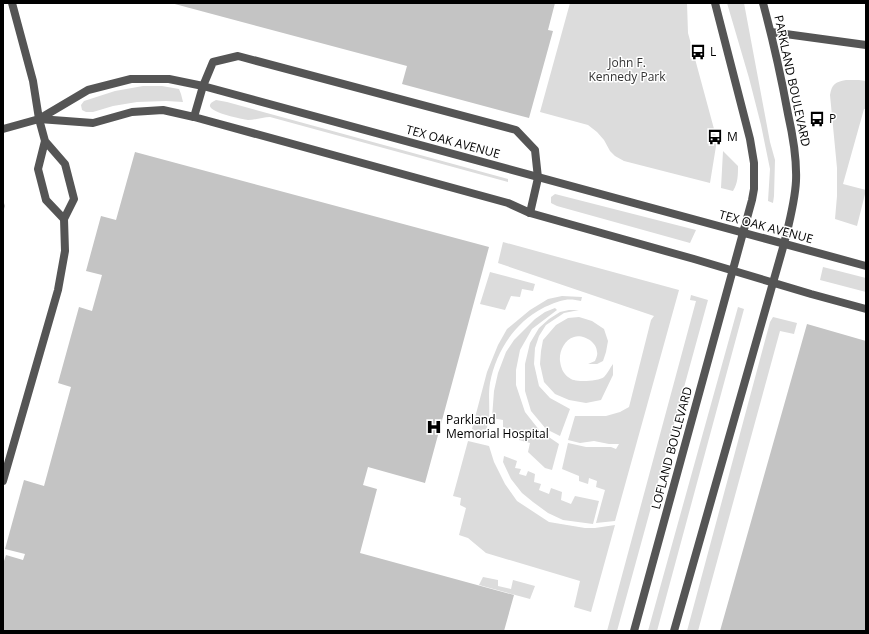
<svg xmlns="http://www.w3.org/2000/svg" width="869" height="634" font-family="'Open Sans',sans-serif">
<rect width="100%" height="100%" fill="#fff"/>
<path fill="#dcdcdc" d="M570,3h117l1,30 29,107 -7,43 -86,-22 -9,-5 -5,-5 -6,-11 -7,-8 -9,-7 -48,-13z
M727,3h17l26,139 5,18 -1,36 -1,7 -5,-2 2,-32 -9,-44 -12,-47z
M846,80h13l7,1v28h-2l-21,75 23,6 -9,36 -22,-7 2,-23v-28l-7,-73c2,-11 5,-13 16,-15z
M143,86h19l17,3 2,5 2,8 -17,-1 -29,1 -24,4 -20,6h-7l-4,-2 -1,-5 3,-4 31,-10z
M216,100l11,2 281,77v3l-238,-65c-7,0 -15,3 -22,3 -6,-1 -55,-10 -32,-20z
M723,151l15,15c0,9 0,17 -5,25l-12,-3z
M555,194l141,36 -6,13 -133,-37 -6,-3v-6z
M503,242l176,48 -64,231 -19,2 9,-33 -9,-3 1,-6 -8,-3 -1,6 -9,-3v-5l-17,-7 6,-26 18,4h25l5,2 3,-5h-10l-15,-3 -14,2 -12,-3 7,-24h31l14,-4 9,-5 22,-87 3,-4 -156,-53z
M823,267l43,11v14l-46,-12z
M490,272l45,12 -2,7 -11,-2 -2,8 -9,-1 -6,14 -25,-6z
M691,295l17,5 -91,331h-10l89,-330 -6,-1z
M562,296l20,1 -1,4c-5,-1 -11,-2 -16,-1 -7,1 -16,5 -22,8 -29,15 -47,44 -53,75 -2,12 0,25 -1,37 -1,5 -3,10 -5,14l-12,-5 15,-57 11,-27 9,-16 23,-19 18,-11z
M738,307l6,2 -87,322h-9z
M555,308l2,2 -25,19 -12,21 -4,20v15l9,27 15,19 19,13 -7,26 -7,-2 -17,-16 2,-9 -11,-3 1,-8 -17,-5v-7l-11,-2 2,-27 4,-18 8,-21 8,-12 21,-21 10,-7z
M569,310h10l-15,3 -18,12 -7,11 -4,12 -1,16 5,22 11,12 20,11 -10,27 -14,-7 -15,-18 -6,-20v-27l5,-21 9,-15 10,-9 11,-7z
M579,317l13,4 12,8 4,12 -2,11 -3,9 -6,3h-9l7,-3c1,-3 3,-6 2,-9 0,-10 -14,-18 -23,-15 -10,3 -15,15 -14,24 1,7 3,12 8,16 2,1 4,3 6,3 6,2 25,1 30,-3 3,-3 6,-9 9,-13v11l-12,25 -15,3 -17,-3 -14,-6 -11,-12 -4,-18 1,-13 2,-11 13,-15 12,-7z
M773,317l24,6 -3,11 -14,-3 -82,300h-11l83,-309z
M468,441l21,5 5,16 11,22 12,17 32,21 36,6h10l20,-3 -24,87 -17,-5 6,-26 -94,-28 -18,-15 -9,-3 7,-27 -6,-3 1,-7 -8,-2z
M504,456l13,5 -2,7 6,1 -2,5 7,2 2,-5 7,3 -1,8 7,2 -2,6 10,4 2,-6 11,4 -1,8 10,4 4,-8 24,5 -6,23 -30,-4 -15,-7 -15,-11 -11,-9 -11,-14 -8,-17z
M483,577l15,3v6l13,3 2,-9 22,6 -5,13 -51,-14z"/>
<path fill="#c4c4c4" d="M171,3h384l-7,27 5,1 -24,87 -127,-34 5,-18z
M135,152l354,95 -64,236 -57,-16 -5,18 14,4 -17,64 154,42 -10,36h-501v-67l3,-9 17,5 2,-6 -20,-5 19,-69 20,6 27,-99 -13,-4 21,-76 13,4 10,-36 -16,-4 15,-55 15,4z
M3,200l2,6 -2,6z
M807,324l59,17v290h-146z"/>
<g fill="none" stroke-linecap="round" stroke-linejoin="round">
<path stroke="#555" stroke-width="8" d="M771,32l95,13
M194,117l9,-31 10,-24 25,-6 278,74 19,20 3,28 -8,35
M39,119l6,22 -7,28 8,31 18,19
M3,481l55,-191 7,-39 -1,-32 10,-20 -9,-35 -20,-23"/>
<path stroke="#555" stroke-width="8" d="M12,3l21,78 6,38
M39,119l54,4 39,-11 31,-2 31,7 314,86 22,10 164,46 117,35 55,15
M3,129l36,-10 49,-29 43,-11h38l34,7 663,180
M634,631l118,-431 2,-11v-26l-4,-24 -35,-136
M674,631l110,-387c5,-21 11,-42 12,-63 1,-23 -3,-45 -8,-67 -7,-38 -15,-74 -25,-111"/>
</g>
<defs>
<symbol id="bus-bare" viewBox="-9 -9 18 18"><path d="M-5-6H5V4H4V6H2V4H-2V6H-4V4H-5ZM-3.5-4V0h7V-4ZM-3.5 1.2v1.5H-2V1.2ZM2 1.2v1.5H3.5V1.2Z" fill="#000" stroke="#fff" stroke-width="2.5" paint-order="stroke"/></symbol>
<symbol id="hospital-bare" viewBox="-9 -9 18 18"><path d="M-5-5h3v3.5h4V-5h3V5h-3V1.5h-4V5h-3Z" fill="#000" stroke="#fff" stroke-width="2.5" paint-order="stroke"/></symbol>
</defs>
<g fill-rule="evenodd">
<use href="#bus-bare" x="687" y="41" width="22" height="22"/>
<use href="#bus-bare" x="806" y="108" width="22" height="22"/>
<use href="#bus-bare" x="704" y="126" width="22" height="22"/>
<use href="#hospital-bare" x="423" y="416" width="22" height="22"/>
</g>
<g text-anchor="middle" stroke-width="3" stroke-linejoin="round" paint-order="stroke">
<g font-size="12" fill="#000" stroke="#fff" text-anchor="start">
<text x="710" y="56">L</text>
<text x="829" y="123">P</text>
<text x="727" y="141">M</text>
<text x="446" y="424">Parkland<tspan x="446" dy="14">Memorial Hospital</tspan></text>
</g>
<g font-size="12" fill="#333" stroke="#fff">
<text x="627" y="67">John F.<tspan x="627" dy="14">Kennedy Park</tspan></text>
</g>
<g font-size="12" fill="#000" stroke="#fff">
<text transform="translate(792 81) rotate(78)" y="4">PARKLAND BOULEVARD</text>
<text transform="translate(453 142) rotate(15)" y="4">TEX OAK AVENUE</text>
<text transform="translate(766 227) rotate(15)" y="4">TEX OAK AVENUE</text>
<text transform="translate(672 448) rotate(-75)" y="4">LOFLAND BOULEVARD</text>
</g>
</g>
<rect width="869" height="634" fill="none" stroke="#000000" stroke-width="8"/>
</svg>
